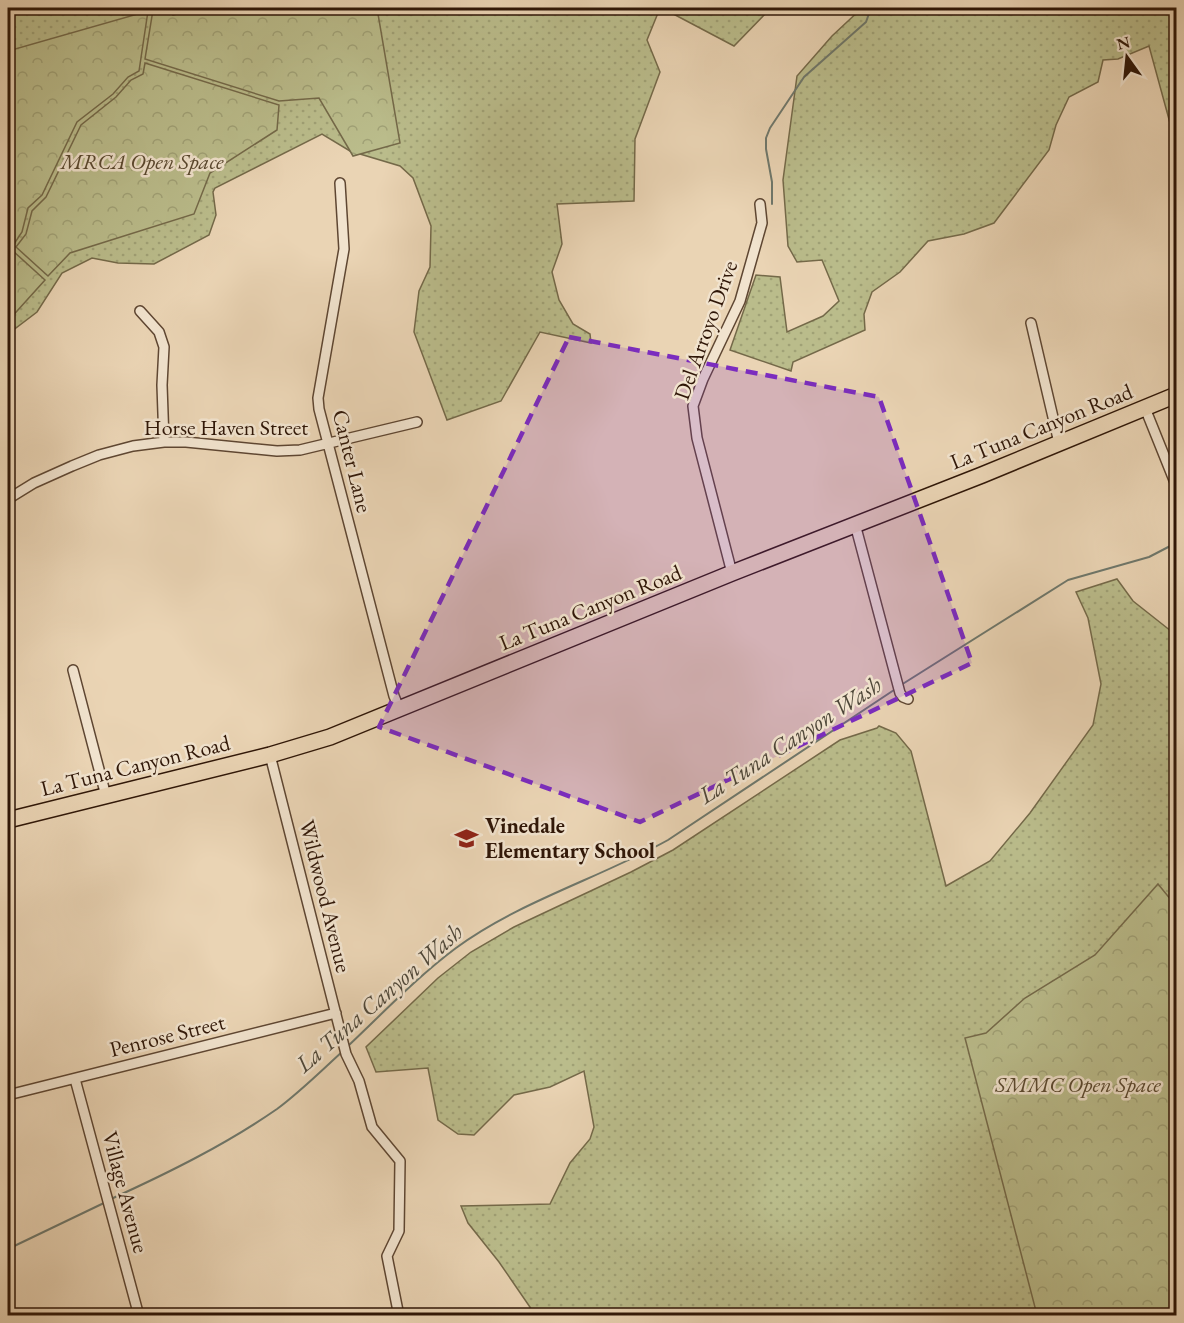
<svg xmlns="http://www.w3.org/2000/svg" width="1184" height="1323" font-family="'EB Garamond',serif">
<defs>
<pattern id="grass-dots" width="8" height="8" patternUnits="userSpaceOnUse" patternTransform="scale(1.5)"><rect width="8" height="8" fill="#babc8b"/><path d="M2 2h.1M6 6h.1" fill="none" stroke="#a0a176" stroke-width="1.8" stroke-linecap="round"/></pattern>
<pattern id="park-crowns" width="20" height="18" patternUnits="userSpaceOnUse" patternTransform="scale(1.5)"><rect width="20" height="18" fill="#babc8b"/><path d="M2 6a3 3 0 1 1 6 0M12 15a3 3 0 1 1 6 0" fill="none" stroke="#a0a176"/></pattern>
</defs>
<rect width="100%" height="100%" fill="#ead4b4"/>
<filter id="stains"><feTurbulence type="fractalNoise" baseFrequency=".00333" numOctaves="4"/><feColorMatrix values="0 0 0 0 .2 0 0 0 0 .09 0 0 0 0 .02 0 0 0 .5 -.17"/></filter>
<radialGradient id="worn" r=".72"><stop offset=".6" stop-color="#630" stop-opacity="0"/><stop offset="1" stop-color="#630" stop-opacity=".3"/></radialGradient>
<path fill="url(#grass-dots)" stroke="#746949" stroke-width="1.5" d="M8,8h652l-13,32 13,32 -25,67 -1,62 -77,3 5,40 -10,28 7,28 14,24 17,10 1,9 -51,-11 -39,69 -54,19 -33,-88 5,-41 11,-24 1,-41 -18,-48 -13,-12 -50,-15 -28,-17 -107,54 -2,4 3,23 -7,20 -55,29 -36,-1 -26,-5 -30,15 -25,39 -29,22z
M662,8h109l-37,38z
M862,8h314v137l-27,-99 -31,13 -15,1 -5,22 -29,15 -13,28 -7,25 -55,73 -30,11 -36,7 -28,31 -28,20 -8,22 1,16 -72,32 -2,9 -61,-21 26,-75 24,2 7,55 36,-16 16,-15 -17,-41 -25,2 -9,-16 -5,-66 14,-104 35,-40z
M1117,579l16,22 43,34v680h-648l4,-5 -33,-48 -31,-39 -7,-17 89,-2 20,-41 20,-24 4,-12 -10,-56 -34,16 -36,8 -40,40 -16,-1 -20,-14 -10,-52 -52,4 -10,-25 72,-69 33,-26 43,-25 117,-55 42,-22 167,-110 37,-12 2,-2 17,7 15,18 35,135 44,-25 40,-48 63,-88 8,-41 -13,-66 -12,-26z"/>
<path fill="url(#park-crowns)" stroke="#746949" stroke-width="1.5" d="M163,8h8l2,7 27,-7h177l23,135 -47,13 -34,-58 -40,3 -134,-42 8,-49z
M148,11l-9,60 -11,6 -15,17 -36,28 -35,73 -14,13 -6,24 -14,21v-202z
M145,63l134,42 -2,25 -67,43 -16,41 -124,39 -22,23 -32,-29 10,-13 6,-23 14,-14 35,-72 35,-28 15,-17 12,-6z
M13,251l32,29 -37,41v-49z
M1158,884l18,22v409h-139l-72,-277 21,-5 39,-35 70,-43z"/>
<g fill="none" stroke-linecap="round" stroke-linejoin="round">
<path stroke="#6e776b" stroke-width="2" d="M772,204v-22l-6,-33v-11l4,-10 34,-51 62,-55 5,-14
M901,685l167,-105 81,-23 27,-14
M347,1047c35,-33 70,-70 109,-99 62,-46 144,-70 212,-108l229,-152
M111,1199c57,-26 114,-54 166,-90 23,-17 44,-38 66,-58
M8,1249l98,-47"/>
<defs>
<path id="minor" d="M340,183l4,66 -26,149 1,11 75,287 5,12
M140,311l19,21 5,15 -2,38 2,57
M1031,323l28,120
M1145,408l31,77
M8,499l26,-16 38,-17 27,-11 34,-9 31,-4h22l91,9 23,-1 117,-28
M855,524l45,169 3,4 5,2
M732,573l-35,-135 -4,-32 10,-27 37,-78 22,-78 -2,-19
M73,670l33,126
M270,755l76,299 13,27 13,46 28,34 -1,70 -12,25 12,60
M75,1079l64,237
M8,1095l328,-82"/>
<path id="primary" d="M8,820l262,-65 60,-18 402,-164 250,-98 194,-80"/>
</defs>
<use href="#minor" stroke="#5e4632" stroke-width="12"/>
<use href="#primary" stroke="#2f1607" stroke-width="18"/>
<use href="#minor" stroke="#f1e3ce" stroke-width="9"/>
<use href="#primary" stroke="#ead4b4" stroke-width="15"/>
</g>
<path fill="#7b2cbf" fill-opacity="0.2" stroke="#7b2cbf" stroke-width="4.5" stroke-dasharray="12 8" stroke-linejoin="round" d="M569,337l310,60 93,266 -332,159 -261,-95z"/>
<defs>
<symbol id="school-bare" viewBox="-9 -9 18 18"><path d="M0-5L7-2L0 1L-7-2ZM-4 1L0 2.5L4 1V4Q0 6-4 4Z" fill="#8f2418" stroke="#f1e3ce" stroke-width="2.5" paint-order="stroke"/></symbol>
</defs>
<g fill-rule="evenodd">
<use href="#school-bare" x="450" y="822" width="33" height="33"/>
</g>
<g text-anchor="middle" stroke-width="5" stroke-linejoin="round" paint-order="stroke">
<g font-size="22" font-style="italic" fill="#59482f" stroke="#f1e3ce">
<text x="142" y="169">MRCA Open Space</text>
<text x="1078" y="1092">SMMC Open Space</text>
</g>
<g font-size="22" fill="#2f1607" stroke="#f1e3ce">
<text transform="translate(705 330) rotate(-70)" y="8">Del Arroyo Drive</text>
<text transform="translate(1041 426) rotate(-22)" y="8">La Tuna Canyon Road</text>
<text x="226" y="435">Horse Haven Street</text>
<text transform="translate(353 461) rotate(76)" y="8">Canter Lane</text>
<text transform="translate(590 607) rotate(-22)" y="8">La Tuna Canyon Road</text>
<text transform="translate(135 765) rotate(-14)" y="8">La Tuna Canyon Road</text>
<text transform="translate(326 896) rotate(76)" y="8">Wildwood Avenue</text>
<text transform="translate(167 1035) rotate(-14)" y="8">Penrose Street</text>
<text transform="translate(126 1192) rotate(75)" y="8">Village Avenue</text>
</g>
<g font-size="22" font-weight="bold" fill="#2f1607" stroke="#f1e3ce" text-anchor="start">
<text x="485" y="833">Vinedale<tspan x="485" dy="25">Elementary School</tspan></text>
</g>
<g font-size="24" font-style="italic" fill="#4e4739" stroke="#f1e3ce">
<text transform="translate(790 740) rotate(-33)" y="8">La Tuna Canyon Wash</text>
<text transform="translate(379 998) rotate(-41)" y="8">La Tuna Canyon Wash</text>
</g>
</g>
<rect width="1184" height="1323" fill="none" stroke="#ead4b4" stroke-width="30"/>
<rect x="9" y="9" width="1166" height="1305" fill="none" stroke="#2f1607" stroke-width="3"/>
<rect x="15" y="15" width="1154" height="1293" fill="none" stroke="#2f1607" stroke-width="1.5"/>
<g transform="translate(1127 57) rotate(345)" stroke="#f1e3ce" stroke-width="4.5" paint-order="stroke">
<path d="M0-4.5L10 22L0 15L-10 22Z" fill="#2f1607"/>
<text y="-9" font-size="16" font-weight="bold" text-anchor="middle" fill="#2f1607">N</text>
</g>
<rect width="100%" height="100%" filter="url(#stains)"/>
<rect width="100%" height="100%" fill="url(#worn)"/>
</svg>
